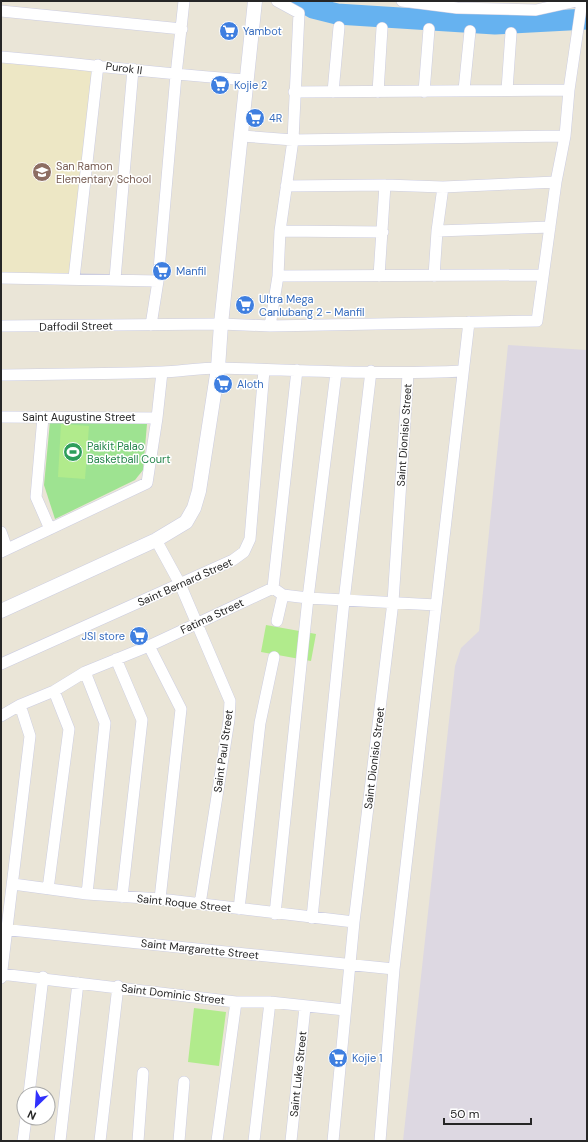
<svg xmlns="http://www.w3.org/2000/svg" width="588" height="1142" font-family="'DM Sans',sans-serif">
<rect width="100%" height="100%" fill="#eae5d7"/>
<path fill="#ddd8e2" d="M508,345l79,5v791h-184l52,-475 6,-18 18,-17z"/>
<path fill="#ede7c5" d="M1,63l92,8 -20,202 -72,1z"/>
<path fill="#9ee391" d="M50,421l97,3 -4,46 -8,10 -80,39 -11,-34z"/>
<path fill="#b1eb8c" d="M61,424l28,2 -4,53 -27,-2z
M266,625l50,9 -5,27 -50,-9z
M194,1008l32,4 -7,54 -31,-4z"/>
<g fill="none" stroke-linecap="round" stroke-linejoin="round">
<path stroke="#66b2f0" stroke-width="21" d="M301,1l12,7 24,6 158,10 92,-5"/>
<defs>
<path id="minor" d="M402,1l55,7 79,2 41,-9
M1,11l181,18
M1,57c82,7 164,17 246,23
M464,90l6,-59
M507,90l4,-57
M294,92l275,-2
M333,92l6,-65
M378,92l4,-64
M424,92l5,-63
M242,136l51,4 272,-4
M286,186l99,-1 58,2 113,-5
M280,231l103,1
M437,231l113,-4
M278,276l264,-1
M379,276l6,-91
M434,276l3,-45 6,-44
M1,278l157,3
M74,278l24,-213
M115,279l18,-210
M151,325l7,-44 18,-206 8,-74
M1,326l220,-2 49,2 267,-5 19,-139 9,-46 4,-46 13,-89
M270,326l8,-50 2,-45 13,-91 6,-127 -22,-12
M1,375c54,-1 107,-1 161,-3 19,-1 39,-4 58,-4 81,2 161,7 242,3
M1,417l156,1
M43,417l-7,80 14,32
M1,532l6,17
M156,540l24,44 50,117 -1,19 -29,184
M1,552l146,-69 10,-65 5,-46
M273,588l24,-218
M273,588l10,7 25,3 128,7
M277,621l6,-26
M149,646l32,63 -21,190
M116,659l26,61 -20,177
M1,664l232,-104 11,-8 6,-13 14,-169
M85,672l20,51 -18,171
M1,716l19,-11 34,-14 31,-19 64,-26 124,-58
M13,884l74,10 73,5 194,23
M48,889l21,-160 -15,-38
M239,909l21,-186 14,-66
M275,914l33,-316 28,-225
M312,918l32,-317 27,-230
M1,929l393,40
M1,974l235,28h34l75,8
M1,978l29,-242 -10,-31
M29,1094l14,-117
M23,1141l3,-23
M60,1141l18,-158
M100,1141l18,-155
M138,1141l5,-68
M179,1141l5,-59
M217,1141l19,-139
M254,1141l16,-139
M291,1141l14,-134
M333,1141l21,-219 39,-320 15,-228
M380,1141l14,-172 75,-647"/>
<path id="tertiary" d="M1,611l155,-71 30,-18 8,-14 5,-17 19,-123 3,-44 34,-323"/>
</defs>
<use href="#minor" stroke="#cccde1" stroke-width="12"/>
<use href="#tertiary" stroke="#cccde1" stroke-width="15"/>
<use href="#minor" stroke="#fff" stroke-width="11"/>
<use href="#tertiary" stroke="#fff" stroke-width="14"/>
</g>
<defs>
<symbol id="supermarket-disc" viewBox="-11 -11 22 22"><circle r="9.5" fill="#3f7fe0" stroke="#fff"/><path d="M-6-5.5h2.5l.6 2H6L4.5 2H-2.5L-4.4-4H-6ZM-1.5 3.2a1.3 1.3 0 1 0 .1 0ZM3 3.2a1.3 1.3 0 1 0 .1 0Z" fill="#fff"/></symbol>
<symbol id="school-disc" viewBox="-11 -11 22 22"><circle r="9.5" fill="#8d6e63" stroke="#fff"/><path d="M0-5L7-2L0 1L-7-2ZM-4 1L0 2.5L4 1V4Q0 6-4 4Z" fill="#fff"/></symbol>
<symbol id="stadium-disc" viewBox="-11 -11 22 22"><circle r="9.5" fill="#2e9e5b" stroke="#fff"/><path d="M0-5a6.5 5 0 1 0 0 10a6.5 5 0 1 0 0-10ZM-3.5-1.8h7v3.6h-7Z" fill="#fff"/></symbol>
</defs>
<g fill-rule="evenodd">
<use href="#supermarket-disc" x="218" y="20" width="22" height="22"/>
<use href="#supermarket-disc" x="209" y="74" width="22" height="22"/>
<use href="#supermarket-disc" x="244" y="107" width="22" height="22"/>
<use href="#school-disc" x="31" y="161" width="22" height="22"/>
<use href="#supermarket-disc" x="151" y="260" width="22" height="22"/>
<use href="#supermarket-disc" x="234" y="294" width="22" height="22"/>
<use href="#supermarket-disc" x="212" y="373" width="22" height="22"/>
<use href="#stadium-disc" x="62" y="441" width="22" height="22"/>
<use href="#supermarket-disc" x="128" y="625" width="22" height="22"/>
<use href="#supermarket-disc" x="327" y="1047" width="22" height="22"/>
</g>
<g text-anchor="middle" stroke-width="3" stroke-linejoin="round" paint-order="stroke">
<g font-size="11" fill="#366cbe" stroke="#fff" text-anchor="start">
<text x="243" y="35">Yambot</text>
<text x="234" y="89">Kojie 2</text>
<text x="269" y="122">4R</text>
<text x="176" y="275">Manfil</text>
<text x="259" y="303">Ultra Mega<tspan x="259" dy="13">Canlubang 2 - Manfil</tspan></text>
<text x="237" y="388">Aloth</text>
<text x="125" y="640" text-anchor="end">JSI store</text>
<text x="352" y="1062">Kojie 1</text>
</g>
<g font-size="11" fill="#262626" stroke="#fff">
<text transform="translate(124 68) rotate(7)" y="4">Purok II</text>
<text transform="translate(76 326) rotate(-1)" y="4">Daffodil Street</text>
<text x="79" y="421">Saint Augustine Street</text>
<text transform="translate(404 435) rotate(-86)" y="4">Saint Dionisio Street</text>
<text transform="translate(185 582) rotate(-24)" y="4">Saint Bernard Street</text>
<text transform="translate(212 616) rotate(-25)" y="4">Fatima Street</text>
<text transform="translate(223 751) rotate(-82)" y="4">Saint Paul Street</text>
<text transform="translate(374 758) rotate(-83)" y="4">Saint Dionisio Street</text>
<text transform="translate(184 903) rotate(6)" y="4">Saint Roque Street</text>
<text transform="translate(200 949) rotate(6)" y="4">Saint Margarette Street</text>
<text transform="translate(173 994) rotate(7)" y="4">Saint Dominic Street</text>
<text transform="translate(298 1074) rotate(-84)" y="4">Saint Luke Street</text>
</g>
<g font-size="11" fill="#785e54" stroke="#fff" text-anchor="start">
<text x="56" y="170">San Ramon<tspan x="56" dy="13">Elementary School</tspan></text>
</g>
<g font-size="11" fill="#27864d" stroke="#fff" text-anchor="start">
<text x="87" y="450">Paikit Palao<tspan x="87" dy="13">Basketball Court</tspan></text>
</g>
</g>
<rect width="588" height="1142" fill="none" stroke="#262626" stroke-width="4"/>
<g transform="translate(36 1106) rotate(205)"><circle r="19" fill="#ffffff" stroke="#a8a8a8"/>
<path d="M0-3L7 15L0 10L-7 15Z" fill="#3131fd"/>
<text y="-6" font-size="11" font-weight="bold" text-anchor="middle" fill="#262626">N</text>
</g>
<path d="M444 1118v6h87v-6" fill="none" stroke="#262626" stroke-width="2"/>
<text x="450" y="1118" font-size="12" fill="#262626" stroke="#ffffff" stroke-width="3" paint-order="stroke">50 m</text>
</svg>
